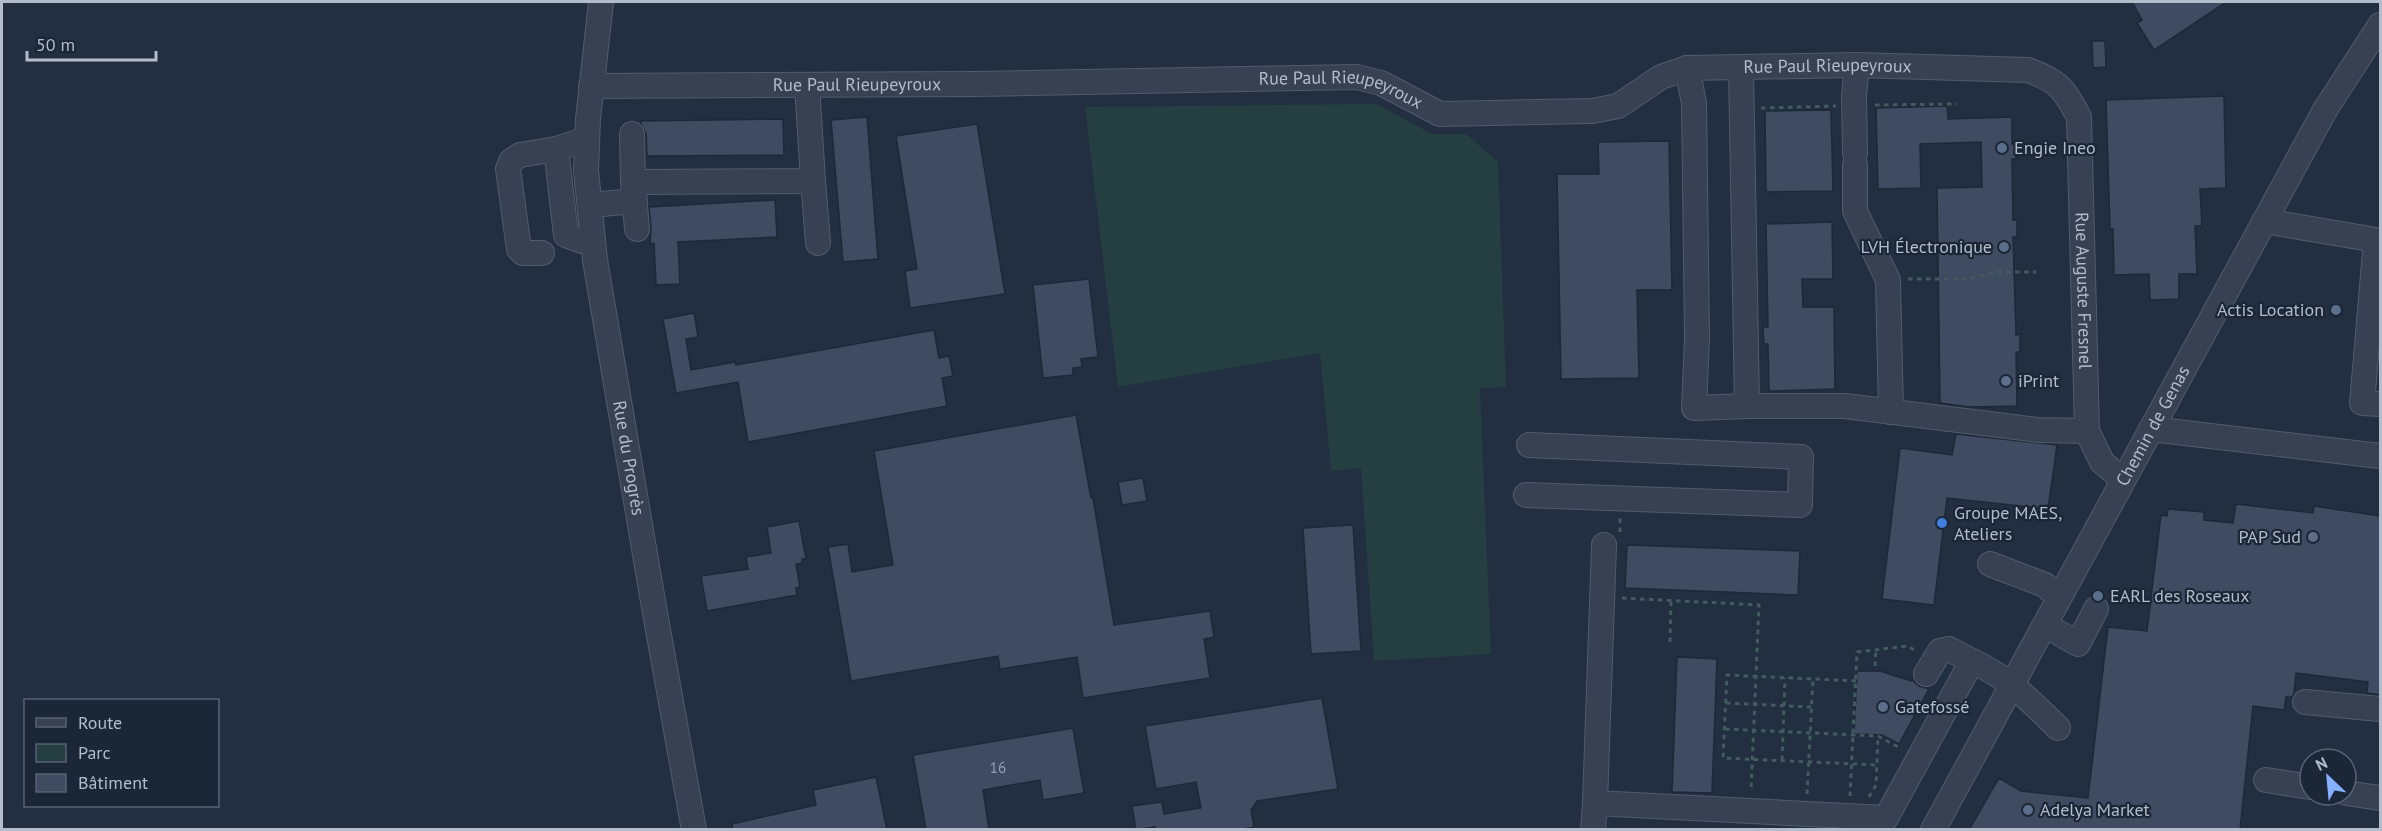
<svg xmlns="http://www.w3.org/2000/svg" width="2382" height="831" font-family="'PT Sans',sans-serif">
<rect width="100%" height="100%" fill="#222f41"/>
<path fill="#243e42" d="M1377,104l55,30h34l32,28 8,225 -26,1 11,266 -117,7 -13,-193 -30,3 -11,-118 -202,34 -33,-280z"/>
<path fill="#3e4b61" stroke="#1d2838" stroke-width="1.5" d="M2132,2h94l-72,48 -17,-27 5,-3z
M2092,41h13l1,26 -13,1z
M2224,96l2,92 -26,1 2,37h-7l2,48h-18v25l-29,1 -1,-26 -35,1 -1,-46h-3l-4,-129z
M1947,106l1,13 64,-2v27h4v15h-4l1,61h4v17h-4l3,98 4,-1v18h-4l1,54 -48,1 -29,-4 -3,-215 45,-1 -1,-45 -61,2 1,44 -43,1 -2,-81z
M1831,110l2,81 -67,1 -1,-81z
M867,117l11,142 -35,3 -12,-142z
M783,119l1,36 -137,1 -1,-23 -5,-9v-3z
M977,124l28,170 -95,14 -5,-37 12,-2 -21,-133z
M1669,141l3,149h-35l2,88 -78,1 -4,-205h42l-1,-32z
M775,200l2,37 -99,5 2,42 -24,1 -2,-42 -4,1 1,-16 -2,-21z
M1832,222l1,57h-31l1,28h31l1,82 -66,2 -1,-47h-4l-1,-17h5l-2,-103z
M1089,279l9,78 -17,2 1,8 -9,1v7l-30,3 -10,-93z
M694,313l4,24 -12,2 5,31 44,-8 1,3 198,-35 5,28 10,-2 4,20 -11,2 5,28 -199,36 -10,-60 -62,11 -13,-74z
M1076,415l15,83h2l21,127 96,-14 4,26 -10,2 6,39 -127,20 -6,-41 -77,12 -2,-13 -147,25 -23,-134 20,-3 4,28 41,-7 -19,-114z
M1956,434l101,11 -9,64 -101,-11 -13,107 -52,-6 18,-151 52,7z
M1143,478l4,23 -25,4 -4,-23z
M2236,504l77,9 1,-7 66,10v179l-13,-2 1,-11 -72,-9 -2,20 -2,4h-6l-2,13 -31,-4 -13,124h-271l30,-52 22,13 67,7 20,-171 39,4 14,-116 6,1 1,-7 36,3v8l29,3z
M799,521l7,38h-4v4l-6,1 4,23 -4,1 1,7 -90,16 -6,-35 47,-7 -2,-12 25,-4 -4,-26z
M1353,525l8,126 -50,3 -8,-126z
M1627,545l173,6 -2,44 -173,-7z
M1677,657l40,2 -5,134 -40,-1z
M1857,671h23l31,10 1,-1 7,6 10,3 -30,55 -17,-9 -28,-1z
M1322,698l16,91 -81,12 -6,9 3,17 -15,3h-84v-3l-19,3 -4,-24 30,-4 2,12 37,-6 -5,-26 -40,7 -11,-63z
M1073,728l11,65 -41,7 -3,-20 -57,10 6,40h-63l-13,-75z
M876,777l11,53h-155v-6l84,-19 -3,-15z"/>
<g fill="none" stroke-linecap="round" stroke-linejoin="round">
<defs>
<g id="minor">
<path id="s1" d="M601,2l-13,117 -2,51 9,90 60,353 39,217"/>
<path d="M1741,67l6,339h98l193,24 49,1"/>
<path d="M1687,68l7,35 3,235 -3,70 53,-2"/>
<path id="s2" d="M591,86l383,-2 383,-7 24,6 59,31 152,-3 26,-5 43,-29 26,-9 170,-3 171,5c32,12 35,18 51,47l8,314 15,31 21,18"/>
<path d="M632,134l1,48 180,-1 -6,-96"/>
<path d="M556,149l10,86 16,6 11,-2"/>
<path d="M1855,153l-1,-57 3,-31"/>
<path d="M1855,165v46l33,69 3,132"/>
<path d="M813,181l5,62"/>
<path d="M633,182l4,47"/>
<path d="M590,205l45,-4"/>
<path d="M2264,221l112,19 -14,163 18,1"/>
<path d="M542,253h-19l-4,-4 -11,-80 3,-8 9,-6 36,-6 31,-10"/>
<path d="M2151,429l229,27"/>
<path d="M1526,495l274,10 1,-48 -272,-12"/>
<path d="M1604,545l-9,258 291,15 86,-157c35,16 59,40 86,67"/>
<path d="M1990,564l55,21 14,13"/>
<path d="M2045,625l33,19 18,-35"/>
<path d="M1926,674l14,-23 9,-2 23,12"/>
<path d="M2305,702l75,7"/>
<path d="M2266,780l44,7"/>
<path d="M2346,793l34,5"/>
<path d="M1593,830l2,-27"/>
<path id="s3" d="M1933,830l392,-720 55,-85"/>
</g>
</defs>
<use href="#minor" stroke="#525c6b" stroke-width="26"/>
<path stroke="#425b5f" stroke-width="3" stroke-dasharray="4.5 4.5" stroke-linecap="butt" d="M1875,105l82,-1
M1761,108l75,-2
M1908,279h60l27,-7h41
M1620,532v-15
M1622,598l137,7 -8,186
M1670,642l1,-42
M1875,666l1,-16
M1856,681l-129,-6 -4,83 154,7
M1726,703l85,4
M1725,729l153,7 24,13
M1782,760l3,-82
M1807,794l6,-115
M1850,796l7,-144 51,-6 9,6
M1869,797l7,-12 2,-48"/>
<use href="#minor" stroke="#374151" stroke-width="24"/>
</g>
<g fill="#5c6f8a" stroke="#1b2636" stroke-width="2">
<circle cx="2002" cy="148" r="6"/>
<circle cx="2004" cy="247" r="6"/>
<circle cx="2336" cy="310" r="6"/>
<circle cx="2006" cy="381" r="6"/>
<circle cx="2313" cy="537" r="6"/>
<circle cx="2098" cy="596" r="6"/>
<circle cx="1883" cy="707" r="6"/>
<circle cx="2028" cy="810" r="6"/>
</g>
<circle fill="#3f7fe0" stroke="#1b2636" stroke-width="2" cx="1942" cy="523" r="6"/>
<g text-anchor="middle" stroke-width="4.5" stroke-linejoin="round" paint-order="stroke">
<g font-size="15" fill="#96a0b0">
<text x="998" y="773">16</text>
</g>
<g font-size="18" fill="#b3bccb" stroke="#1b2636">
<text dy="6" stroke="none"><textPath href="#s2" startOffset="1256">Rue Paul Rieupeyroux</textPath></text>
<text dy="6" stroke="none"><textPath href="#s2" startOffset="266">Rue Paul Rieupeyroux</textPath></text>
<text dy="6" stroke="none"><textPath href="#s2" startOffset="752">Rue Paul Rieupeyroux</textPath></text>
<text dy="6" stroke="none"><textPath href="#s2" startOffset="1702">Rue Auguste Fresnel</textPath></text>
<text dy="6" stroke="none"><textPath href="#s3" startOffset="460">Chemin de Genas</textPath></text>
<text dy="6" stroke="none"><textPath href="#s1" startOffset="460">Rue du Progrès</textPath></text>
</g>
<g font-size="18" fill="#b3bccb" stroke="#1b2636" text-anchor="start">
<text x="2014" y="154">Engie Ineo</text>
<text x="1992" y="253" text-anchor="end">LVH Électronique</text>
<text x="2324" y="316" text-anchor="end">Actis Location</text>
<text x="2018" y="387">iPrint</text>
<text x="1954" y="519">Groupe MAES,<tspan x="1954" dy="21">Ateliers</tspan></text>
<text x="2301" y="543" text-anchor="end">PAP Sud</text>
<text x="2110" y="602">EARL des Roseaux</text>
<text x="1895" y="713">Gatefossé</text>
<text x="2040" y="816">Adelya Market</text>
</g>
</g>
<rect width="2382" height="831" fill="none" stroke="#b3bccb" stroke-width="6"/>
<rect x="24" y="699" width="195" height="108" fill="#1b2636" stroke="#586272" stroke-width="1.5"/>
<rect x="36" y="718" width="30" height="9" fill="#374151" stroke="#586272" stroke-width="1.5"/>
<text x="78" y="729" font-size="18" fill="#b3bccb">Route</text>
<rect x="36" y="744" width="30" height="18" fill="#243e42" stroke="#586272" stroke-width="1.5"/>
<text x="78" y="759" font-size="18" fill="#b3bccb">Parc</text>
<rect x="36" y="774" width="30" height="18" fill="#3e4b61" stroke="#586272" stroke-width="1.5"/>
<text x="78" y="789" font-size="18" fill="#b3bccb">Bâtiment</text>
<g transform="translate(2328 777) rotate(334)"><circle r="28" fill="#1b2636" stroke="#586272" stroke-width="1.5"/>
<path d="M0-4.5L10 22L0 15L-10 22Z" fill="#84b0ff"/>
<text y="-9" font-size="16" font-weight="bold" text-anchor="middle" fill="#b3bccb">N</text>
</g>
<path d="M27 51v9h129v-9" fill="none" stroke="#b3bccb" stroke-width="3"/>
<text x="36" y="51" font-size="18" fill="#b3bccb" stroke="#1b2636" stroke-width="4.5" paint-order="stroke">50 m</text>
</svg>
